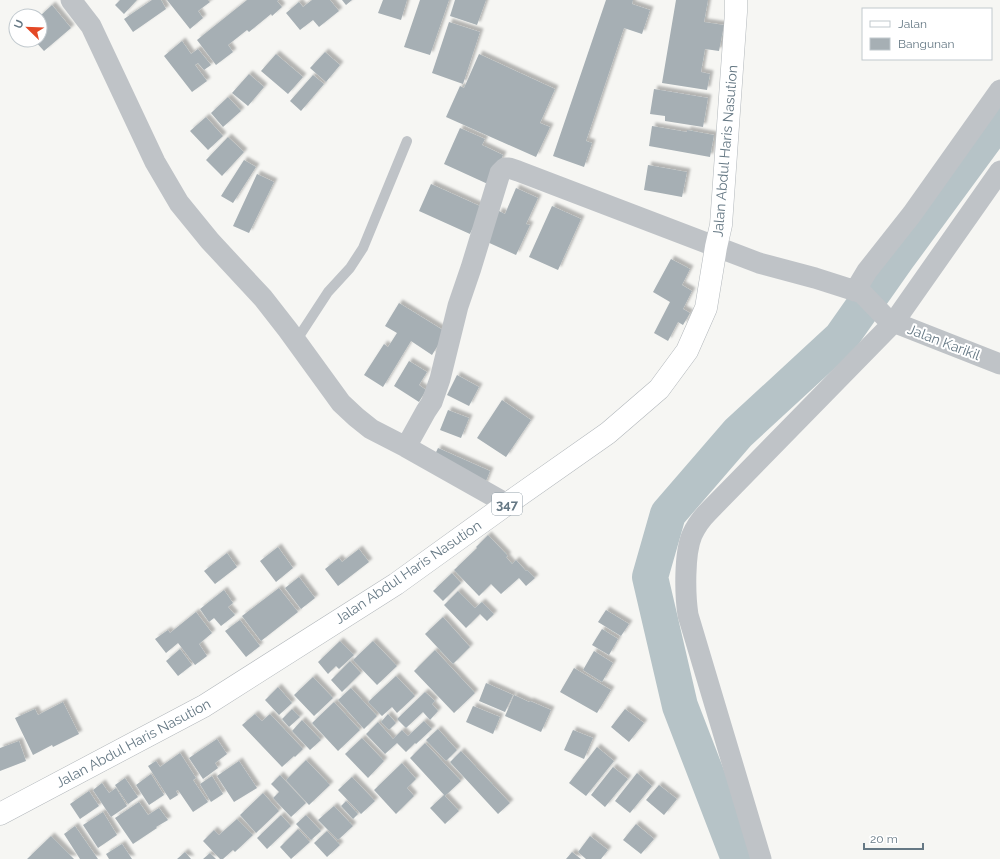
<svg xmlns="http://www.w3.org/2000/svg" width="1000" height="859" font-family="Raleway,sans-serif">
<defs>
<filter id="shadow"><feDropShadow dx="3.5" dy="-3.5" stdDeviation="1" flood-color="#0004"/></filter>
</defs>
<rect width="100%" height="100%" fill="#f6f6f3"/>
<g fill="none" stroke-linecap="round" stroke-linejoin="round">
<path stroke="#b6c3c7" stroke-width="36" d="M739,859l-59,-153 -30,-129 18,-63 70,-81 103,-95 57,-81 102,-139"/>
</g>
<path fill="#a6afb4" filter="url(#shadow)" d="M120,0h17l-13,14 -9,-9z
M152,0h9l5,9 -33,23 -9,-13z
M167,0h41l2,2 -12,9 5,7 -13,11z
M247,0h32l-2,1 5,6 -10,9 -1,-2 -22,18 -2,-2 -19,15 5,7 -17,13 -19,-25z
M312,0h18l9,11 -20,16 -6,-7 -13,10 -14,-17 13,-11 4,5z
M342,0h10l-6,5z
M383,0h24l-6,20 -23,-7z
M420,0h29l-19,55 -26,-8z
M455,0h31l-9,25 -27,-9z
M606,0h27l-1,4 18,6 -8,24 -18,-6 -38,113 6,2 -8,24 -31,-11z
M676,0h32l-4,22 20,3 -5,26 -14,-2 -4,23 9,2 -3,16 -45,-7z
M52,5l19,23 -27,23 -10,-11h6v-24z
M449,22l31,10 -17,52 -31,-11z
M182,41l9,13 7,-5 13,16 -7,5 -6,-7 -3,2 12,16 -15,11 -28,-36z
M325,52l15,13 -14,17 -16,-14z
M276,54l27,23 -15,17 -27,-23z
M479,54l76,35 -15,34 10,4 -14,30 -90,-40 14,-31 4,2z
M249,74l15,13 -16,19 -16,-13z
M313,75l11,9 -23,27 -11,-10z
M654,89l54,9 -5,29 -38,-6v-5l-15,-2z
M228,97l13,14 -18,16 -12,-14z
M206,117l17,19 -15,14 -18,-19z
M652,126l35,6v-2l27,5 -4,22 -61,-11z
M460,128l25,11 -3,6 21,10 -13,30 -46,-21z
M228,137l16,15 -22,24 -16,-16z
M244,160l12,7 -23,36 -12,-7z
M648,165l39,7 -5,25 -38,-7z
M257,174l17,8 -25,51 -16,-7z
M431,184l51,23 -12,27 -51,-23z
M516,188l22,10 -12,26 4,1 -14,30 -31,-14 14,-30 6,3z
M552,206l29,13 -23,51 -29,-13z
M671,259l19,10 -8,16 10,6 -9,18 7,4 -7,12 -5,-3 -10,19 -14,-8 16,-31 -17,-10z
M399,303l47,29 -14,23 -21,-14 -28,46 -19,-12 20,-31 4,3 9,-14 -12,-7z
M409,361l18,11 -8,13 7,5 -7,12 -25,-16z
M457,375l22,12 -10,19 -22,-11z
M502,400l29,20 -25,37 -29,-19z
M448,410l21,8 -8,20 -21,-8z
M438,448l52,23 -6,15 -53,-23z
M488,535l20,21 -2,1 6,7 4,-4 10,11 1,-1 8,8 -9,8 -7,-8 -18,16 -10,-10 -12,12 -25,-26 23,-22 -1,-1z
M278,547l15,21 -17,14 -16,-21z
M359,549l10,13 -31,24 -13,-17 14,-11 3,4z
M227,553l10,14 -22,17 -11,-13z
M452,573l9,10 -18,18 -10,-10z
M299,577l16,21 -14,11 -16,-21z
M279,588l19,24 -37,29 -19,-25z
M224,590l9,13 -5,4 7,8 -14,11 -7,-8 -5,4 -9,-13z
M458,591l17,17 7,-6 12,12 -7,7 -7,-7 -14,14 -22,-23z
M606,610l23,14 -8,12 -23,-14z
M196,612l16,21 -13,11 8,12 -12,9 -17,-22 -12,10 -11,-14 13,-9 2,3z
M443,617l27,30 -17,17 -28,-30z
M240,620l20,26 -14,11 -21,-26z
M602,629l16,10 -9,16 -17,-10z
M340,641l14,14 -15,14 -3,-3 -8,8 -10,-12z
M373,641l24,25 -20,19 -24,-25z
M180,649l12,16 -14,11 -12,-15z
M435,650l40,43 -21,20 -40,-42z
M594,651l19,12 -11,19 -19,-12z
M350,661l11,12 -19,19 -11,-12z
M574,668l37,22 -14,23 -37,-21z
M396,676l19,20 -18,17 -5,-6 -10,9 -14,-14z
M313,677l20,21 -19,18 -20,-21z
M486,683l27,12 -8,17 -26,-11z
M278,687l14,16 -13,12 -14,-15z
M351,688l26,28 -13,13 -26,-29z
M425,692l10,9 -3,3 6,7 -8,9 -7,-8 -17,16 -9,-9z
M514,695l15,7 1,-1 21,9 -10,22 -36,-16z
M63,702l16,32 -26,13 -1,-2 -19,10 -18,-37 20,-9 3,6z
M334,702l26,28 -22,21 -26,-28z
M473,706l27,11 -7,17 -27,-12z
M292,709l8,8 -11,10 -7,-8z
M625,709l19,14 -15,19 -18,-15z
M255,714l7,7 8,-7 33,35 -8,8 -1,-1 -12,11 -40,-42z
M388,714l8,9 -7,7 -8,-8z
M302,720l19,20 -11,10 -18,-19z
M424,721l8,8 -16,15 -1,-1 -9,9 -9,-9 -12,11 -19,-20 12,-12 15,17 9,-9 6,6z
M438,729l19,21 -11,11 -20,-21z
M573,730l20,8 -9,21 -20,-9z
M362,738l22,23 -16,17 -23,-24z
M217,739l10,15 -12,9 3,5 -15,11 -14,-21z
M19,741l7,20 -26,10v-23z
M425,743l36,38 -16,15 -35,-38z
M597,747l17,14 -28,35 -17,-13z
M461,751l49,52 -12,11 -48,-52z
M180,753l16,25 -3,2 15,22 -15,10 -15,-22 -2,1 2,4 -8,5 -22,-34 8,-5 4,6z
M306,760l24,25 -21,20 -23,-25z
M239,761l18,27 -23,14 -17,-26z
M402,763l14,16 -9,9 7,8 -18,18 -22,-24z
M613,767l15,12 -23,28 -14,-12z
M637,773l15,13 -22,27 -15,-12z
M151,774l13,21 -15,10 -13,-20z
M280,775l26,28 -15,14 -18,-19 6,-6 -8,-8z
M212,776l11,18 -12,8 -11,-18z
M352,777l23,24 -14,13 -23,-24z
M125,778l13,19 -10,7 -13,-19z
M102,783l7,10 7,-5 11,18 -16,11 -18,-27z
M659,785l18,14 -13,16 -18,-15z
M89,791l10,15 -19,13 -10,-15z
M263,793l16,18 -23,22 -16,-18z
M444,795l15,16 -14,13 -15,-16z
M346,801l12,13 -5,5 -12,-13z
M139,802l9,13 11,-7 9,12 -12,7 1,1 -24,16 -18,-26z
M334,806l19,20 -15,14 -20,-20z
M103,812l14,23 -19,13 -15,-23z
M281,815l10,11 -24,23 -10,-11z
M306,815l15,16 -10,9 -15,-16z
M237,819l16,16 -18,17 -2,-2 -10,9h-3l-17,-18 11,-11 5,5z
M636,824l18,15 -13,15 -18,-14z
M75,826l16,23 7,10h-18l-16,-25z
M298,829l12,13 -19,17 -11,-12z
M327,831l13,14 -13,12 -13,-14z
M51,836l23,23h-47z
M590,836l18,14 -7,9h-15l-8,-7z
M122,844l10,15h-23l-3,-5z
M185,852l6,7h-14z
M572,852l9,7h-15z
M210,853l6,6h-13z"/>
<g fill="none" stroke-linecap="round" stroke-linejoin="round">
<defs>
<path id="primary" d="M0,814l204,-108 192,-122 111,-80 101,-71 51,-44 28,-38 19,-43 10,-61 5,-22 15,-213v-12"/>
</defs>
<use href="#primary" stroke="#b2b7bb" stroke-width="23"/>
<path stroke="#bfc3c7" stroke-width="10" d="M296,341l32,-49 22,-24 13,-20 44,-107"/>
<path stroke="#bfc3c7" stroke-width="21" d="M71,0l20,26 64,136 24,41 31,38 53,57 25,32 53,73 15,14 15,12 35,18 101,57
M855,291l12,-20 45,-57 88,-124
M406,447l20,-36 6,-9 8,-23 18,-73 13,-38 29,-95 5,-5h4l9,3 241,92 56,15 47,15 26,27 112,44
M761,859l-73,-244c-3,-20 -4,-61 4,-80 4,-9 9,-16 16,-23l186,-190 106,-151"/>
<use href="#primary" stroke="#fff" stroke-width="22"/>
</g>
<g text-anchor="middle" stroke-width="4" stroke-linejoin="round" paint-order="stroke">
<rect fill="#fff" stroke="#93a0a9" stroke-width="1" x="492" y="493" width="30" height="22" rx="3"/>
<g font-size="13" font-weight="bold" fill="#657884">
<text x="507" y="509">347</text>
</g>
<g font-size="14" fill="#657884" stroke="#fff">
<text transform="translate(725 151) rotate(-85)" y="5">Jalan Abdul Haris Nasution</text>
<text transform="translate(944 342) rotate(21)" y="5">Jalan Karikil</text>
<text transform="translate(408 572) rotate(-34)" y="5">Jalan Abdul Haris Nasution</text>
<text transform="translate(133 743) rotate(-28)" y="5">Jalan Abdul Haris Nasution</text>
</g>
</g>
<rect x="862" y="8" width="130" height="52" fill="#ffffff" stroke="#c1c9ce"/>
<rect x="870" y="21" width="20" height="6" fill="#ffffff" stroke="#c1c9ce"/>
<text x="898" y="28" font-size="12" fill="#657884">Jalan</text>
<rect x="870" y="38" width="20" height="12" fill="#a6afb4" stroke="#c1c9ce"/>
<text x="898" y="48" font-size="12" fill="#657884">Bangunan</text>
<g transform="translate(28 28) rotate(293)"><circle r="19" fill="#ffffff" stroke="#c1c9ce"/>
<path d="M0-3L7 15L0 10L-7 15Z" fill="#e44825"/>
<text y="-6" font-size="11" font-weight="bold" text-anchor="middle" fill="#657884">U</text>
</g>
<path d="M864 843v6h59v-6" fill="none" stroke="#657884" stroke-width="2"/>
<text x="870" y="843" font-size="12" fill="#657884" stroke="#ffffff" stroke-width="3" paint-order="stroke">20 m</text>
</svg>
